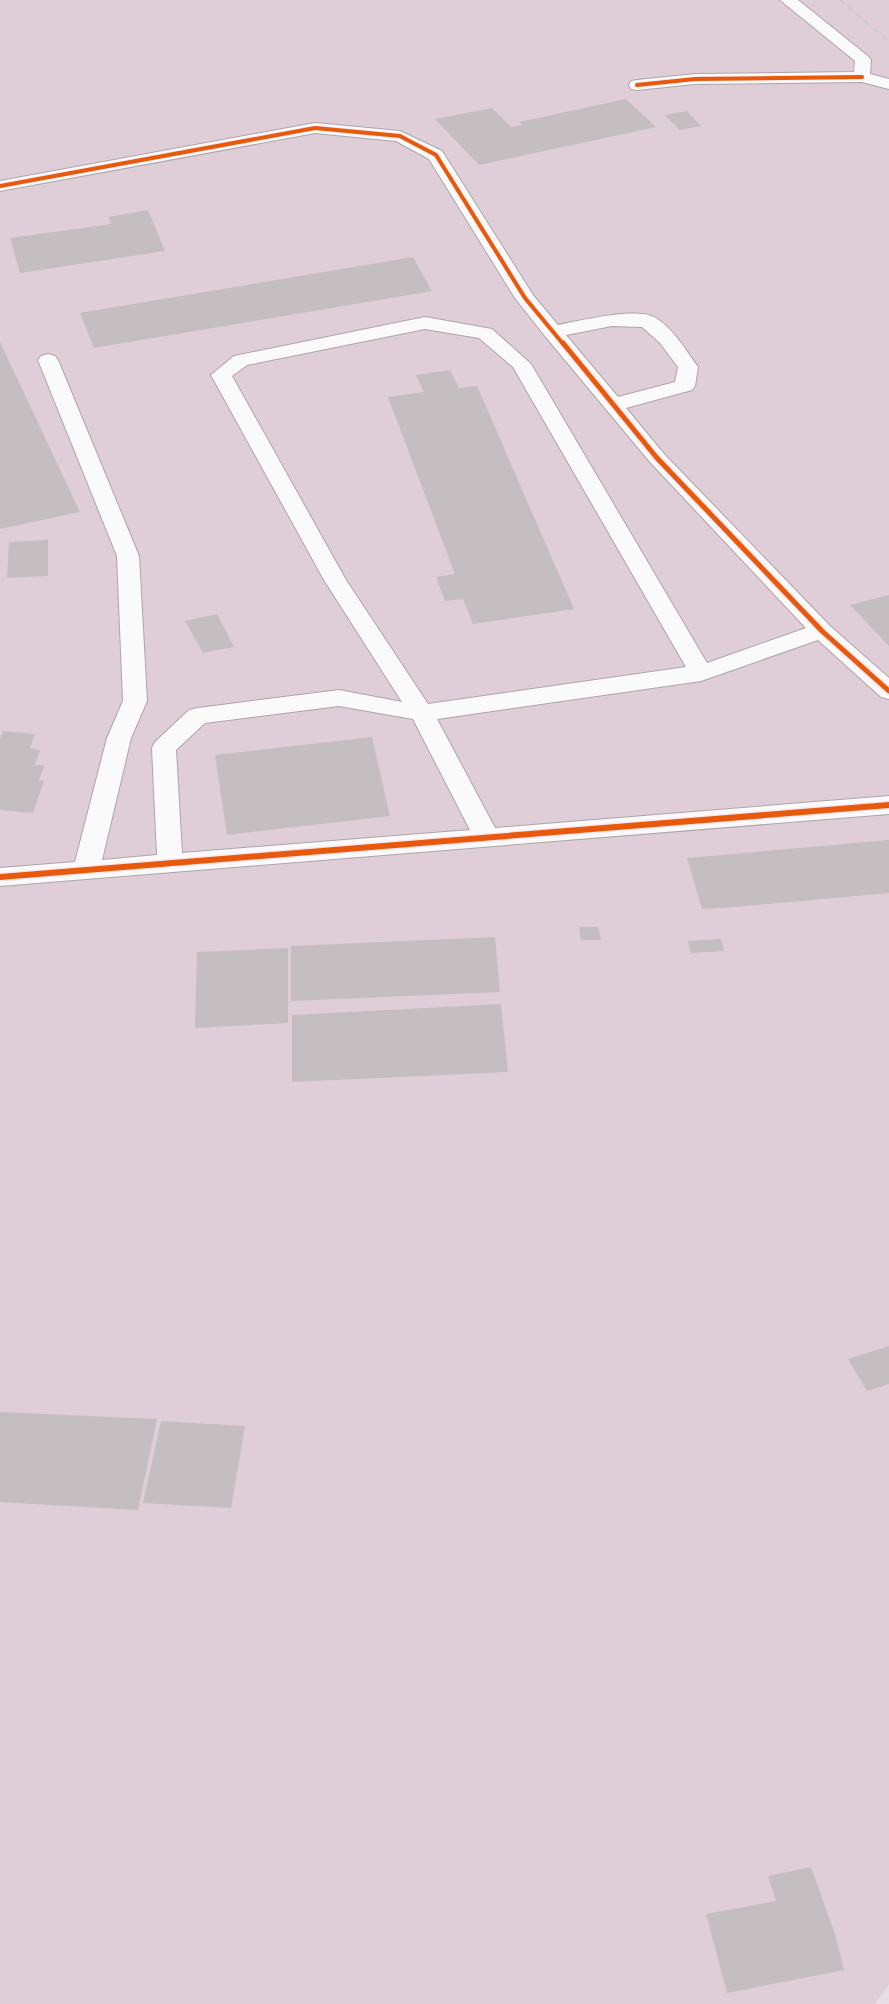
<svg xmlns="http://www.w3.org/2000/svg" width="889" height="2004" font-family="Rubik,sans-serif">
<rect width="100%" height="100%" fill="#e7dee3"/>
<path fill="#dfced7" d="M0,0h889v1984l-14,20h-875z"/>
<path fill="#c4bec1" d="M626,99l30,28 -177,38 -44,-46 57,-11 19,19 11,-2 -3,-3z
M687,111l14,15 -21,4 -15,-15z
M148,210l17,41 -145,22 -10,-35 101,-14 -3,-7z
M413,257l19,34 -338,57 -14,-35z
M0,342l80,170 -80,17z
M450,370l9,18 18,-2 97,223 -101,15 -10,-25 -18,2 -9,-24 19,-3 -67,-177 36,-5 -8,-17z
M48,540v36l-41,2 2,-36z
M889,595v51l-39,-41z
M217,614l17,33 -31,6 -18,-32z
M3,731l32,3 -5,14 10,2 -5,15h10l-6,15 5,1 -11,32 -33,-3v-72z
M372,737l18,79 -163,19 -12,-80z
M889,840v53l-154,14 -33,2 -15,-51z
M579,927h19l3,13h-20z
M495,937l5,55 -209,9v-55z
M721,939l3,12 -33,2 -3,-12z
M288,948v75l-93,5 2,-76z
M501,1004l7,68 -216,10v-67z
M889,1346v38l-22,7 -19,-32z
M0,1412l157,7 -19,91 -138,-8z
M161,1421l84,5 -14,82 -88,-5z
M811,1867l24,67 9,36 -117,23 -21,-79 70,-13 -8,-25z"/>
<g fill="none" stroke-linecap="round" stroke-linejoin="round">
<defs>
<path id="minor" d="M780,0h18l71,57 2,3 -1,14 19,5v10l-27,-7 -167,2 -58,6 -6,-1 -2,-4 2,-4 6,-1 58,-6 159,-2 1,-11z
M315,123l85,8 42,20 91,144 25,30c20,-4 78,-18 96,-8 18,10 32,33 44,50l-3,19 -3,4 -66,18 38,46 166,172 59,52v21l-8,-2 -63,-57 -117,41 -264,38 58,109 394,-32v18l-889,72v-18l75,-6 32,-124 16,-37 -6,-145 -79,-196 3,-4 7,-2 7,2 3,4 81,196 8,145 -16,37 -29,122 55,-5 -5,-107 3,-6 34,-32 9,-2 141,-18 63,12 -78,-122 -113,-205 23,-19 191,-39 67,12 39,35 176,299 99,-35 -156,-166 -105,-126 -30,-38 -86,-139 -33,-18 -81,-8 -315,58v-10zM612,326l30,1 18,16 18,24 -3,15 -57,15 -52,-62zM425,329l54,9 34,29 173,300 -258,37 -82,-124 -114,-204 15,-11zM339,706l74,13 57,111 -288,23 -6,-103 29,-27z"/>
</defs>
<use href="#minor" stroke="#aca5a9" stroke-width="2"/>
<use href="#minor" fill="#fbfafb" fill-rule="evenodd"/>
<path stroke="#cdcacc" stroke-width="2.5" stroke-dasharray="5.5 5.5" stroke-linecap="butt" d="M840,0l49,41"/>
<defs>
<path id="cycleway-far2" d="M637,85l58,-6 167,-2
M0,186l315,-58 85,8 36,19 89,143 39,47"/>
<path id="cycleway-far1" d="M563,343l94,115 165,173 67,60"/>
<path id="cycleway" d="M0,877l889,-72"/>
</defs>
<use href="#cycleway-far2" stroke="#f8e7f0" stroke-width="5.5"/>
<use href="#cycleway-far1" stroke="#f8e7f0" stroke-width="8"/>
<use href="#cycleway" stroke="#f8e7f0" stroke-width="9"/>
<use href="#cycleway-far2" stroke="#e8590c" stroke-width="4"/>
<use href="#cycleway-far1" stroke="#e8590c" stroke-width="5"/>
<use href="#cycleway" stroke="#e8590c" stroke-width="6"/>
</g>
</svg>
